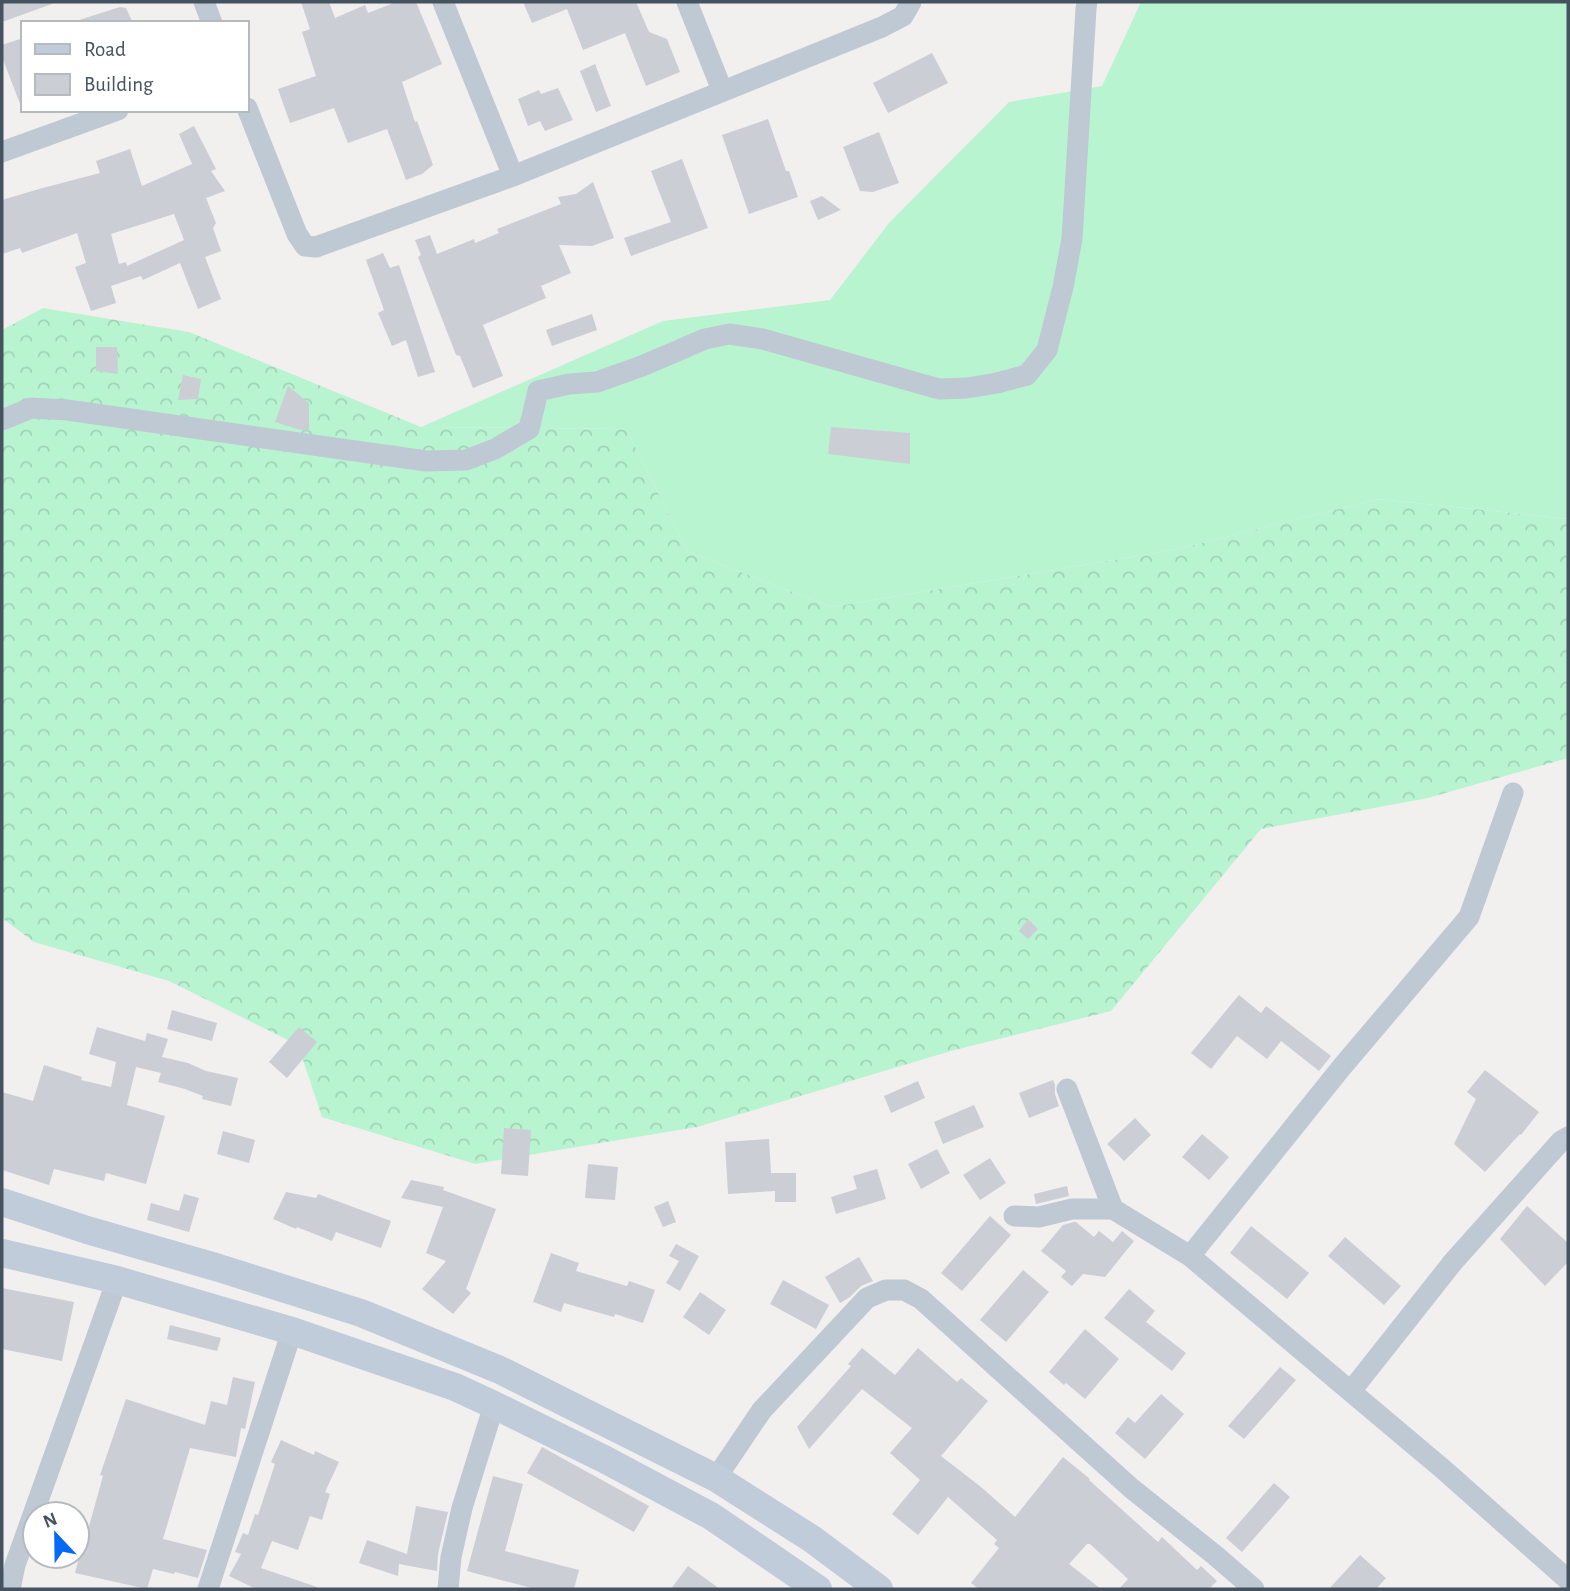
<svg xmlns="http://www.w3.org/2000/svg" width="1570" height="1591" font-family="'Alegreya Sans',sans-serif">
<defs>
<pattern id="forest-crowns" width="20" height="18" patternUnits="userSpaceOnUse" patternTransform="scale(1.75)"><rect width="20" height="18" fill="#b9f4d1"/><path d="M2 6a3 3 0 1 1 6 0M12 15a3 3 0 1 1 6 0" fill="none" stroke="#a0d3b6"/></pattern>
</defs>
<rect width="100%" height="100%" fill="#f2efef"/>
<path fill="#b9f4d1" d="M1141,2h427v517l-189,-20 -205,51 -343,57 -144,-56 -61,-122 -205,-2 242,-106 167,-21 59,-77 120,-121 93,-16z"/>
<path fill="url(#forest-crowns)" d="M43,308l146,24 232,95 205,2 61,122 144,56 343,-57 205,-51 189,20v239l-140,40 -167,31 -150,182 -160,40 -254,76 -222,37 -153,-47 -24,-72 -129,-64 -135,-39 -32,-24v-588z"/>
<path fill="#cbced5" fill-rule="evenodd" d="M2,2h50v2l-50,18z
M301,2h28l6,16 30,-13 3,8 28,-11h20l26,62 -40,18 13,40 2,-1 16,44 -11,9 -16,6 -19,-51 -39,14 -14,-35 -44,15 -12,-34 38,-13 -14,-44 8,-3z
M523,2h113l13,30 18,7 13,33 -34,14 -21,-53 -42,17 -16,-41 -35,14z
M120,7l6,1 7,15h-53l-1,-3z
M23,38v71h-1l-20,-52v-12z
M932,53l16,30 -60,30 -15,-30z
M595,64l16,42 -15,6 -16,-41z
M558,88l15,32 -28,11 -5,-10 -12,5 -10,-27 21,-9 2,4z
M768,119l18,52h3l9,26 -49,17 -27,-79z
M194,126l22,43 -5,2 14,20 -19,7 10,25 -3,5 8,23 -16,6 16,42 -23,10 -18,-46 -37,17 -2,-4 -30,10 5,17 -25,8 -16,-44 11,-4 -9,-30 -55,20 -2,-5 -18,6v-54l37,-11 61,-16 -4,-12 34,-12 12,37 50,-22 -13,-30zM174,214l10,26 -57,26 -1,-4 -7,2 -8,-30z
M879,132l20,51 -26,9 -13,-1 -17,-44z
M682,159l26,69 -77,28 -7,-18 47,-16 -20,-51z
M593,182l21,56 -22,8 -33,-1 12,28 -30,13 5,12 -63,27 20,51 -30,12 -13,-32 -4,-1 -38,-98 3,-2 -6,-15 15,-5 7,19 37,-15 1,4 24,-10 -2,-4 64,-25 -3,-7 18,-3z
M822,196l19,14 -23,10 -8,-19z
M383,253l7,15 9,-3 36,107 -17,5 -12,-37 -14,6 -14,-33 6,-3 -18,-50z
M592,314l5,16 -45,16 -6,-16z
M96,347h21l1,27 -22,-3z
M183,375l18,4 -3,20 -20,1z
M288,386l21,17v28l-12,-2 -22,-7z
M831,427l79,6v31l-82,-10z
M1028,919l10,10 -10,10 -9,-8z
M1239,995l22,18 5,-7 65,50 -12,15 -38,-30 -14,18 -30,-23 -26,33 -20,-16z
M172,1010l45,13 -5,18 -45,-12z
M97,1027l48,14 2,-8 21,6 -6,18 26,6 18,8 32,7 -7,28 -29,-7 1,-3 -18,-7 -27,-7 3,-9 -25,-6 -9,38 38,11 -19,68 -40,-11 -2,8 -50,-12 -5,16 -47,-15v-78l31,9 11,-36 38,12 -1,3 30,7 5,-25 -27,-8z
M299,1027l18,15 -30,36 -18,-16z
M1485,1070l54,42 -18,23 -1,-1 -35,38 -31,-28 22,-45 -9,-7z
M1053,1080l2,5v9l4,12 -30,12 -10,-25z
M918,1081l7,17 -34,15 -7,-17z
M974,1105l10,22 -41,17 -9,-22z
M1135,1118l16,17 -27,26 -17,-17z
M504,1128l27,2 -3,46 -27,-2z
M223,1131l32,9 -6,23 -32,-9z
M1202,1134l27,23 -20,23 -27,-23z
M769,1139l2,34h25v29h-21v-11l-47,3 -3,-52z
M937,1149l13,24 -29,16 -13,-25z
M990,1158l16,25 -26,17 -17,-25z
M588,1164l30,3 -3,33 -30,-2z
M877,1169l9,30 -50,15 -5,-17 26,-8 -4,-13z
M411,1180l33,7 -1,3 53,19 -30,80 5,4 -18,21 -31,-25 24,-28 -20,-8 17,-46 -42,-9z
M1067,1186l2,10 -33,8 -2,-10z
M286,1192l30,6 2,-4 73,27 -10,27 -45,-16 -4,9 -35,-14 -1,2 -23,-10z
M184,1194l15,4 -10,34 -42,-12 4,-17 28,8z
M668,1201l8,21 -13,5 -9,-20z
M1527,1206l41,37v19l-23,24 -45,-47z
M990,1216l21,19 -49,56 -21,-18z
M1074,1222h2l18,15 5,-6 14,11 9,-11 12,10 -29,36 -22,-3 -11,12 -11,-9 5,-6 -25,-20 22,-26z
M1251,1226l58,47 -22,26 -57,-46z
M1345,1237l56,49 -17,19 -56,-49z
M676,1244l23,12 -19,35 -14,-8 13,-22 -10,-5z
M551,1253l28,10 -3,8 51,15 2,-5 26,9 -12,33 -28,-9 -1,3 -50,-14 -3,9 -28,-10z
M859,1257l14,24 -12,5 -11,11 -10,6 -15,-26z
M1023,1270l26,22 -43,50 -26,-22z
M783,1280l46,25 -13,24 -46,-25z
M2,1288l72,14 -12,59 -60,-12z
M1129,1289l26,22 -9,11 40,31 -14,18 -68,-53z
M700,1292l26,18 -17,25 -26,-18z
M170,1325l51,13 -4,13 -50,-12z
M1085,1329l34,30 -34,40 -19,-16 -2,2 -15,-13z
M862,1348l33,27 23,-27 39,34 4,-4 27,23 -47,55 40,31 34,30 48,-60 27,22 -1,1 69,62 4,-5 35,33 4,-4 16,15 -8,8h-90l9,-10 -38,-35h-3l-18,20 32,25h-122l-8,-6 28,-35 -5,-4 3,-4 -49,-43 -30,38 -26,-21 28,-34 -30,-27 22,-25 -50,-39 -53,60 -12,-22 54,-61 -3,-2z
M1280,1367l16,13 -52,59 -16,-13z
M233,1377l22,5 -10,47 -4,-1 -5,29 -46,-9 -27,91 44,11 -9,28 -23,-6 -1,2 -21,-5 -6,20 -72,-16 11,-44 2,1 15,-54 -3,-1 26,-76 79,26 6,-24 16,4z
M1161,1394l23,20 -39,45 -30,-26 13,-16 7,6z
M281,1440l33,15 1,-4 24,11 -14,30 5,2 -8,26 -12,-4 -12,34 -26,-9 -11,27 56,19v2h-61l-27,-13 12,-22 -6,-2 8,-19 5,2 7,-21 3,1 17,-51 -4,-2z
M542,1447l107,59 -15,26 -107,-59z
M493,1476l30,8 -18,67 74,19 -5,19h-39l-68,-18z
M1274,1483l16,14 -48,55 -16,-14z
M416,1506l32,6 -10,42 -1,17 -38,-7 -1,12 -39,-13 8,-23 40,14z
M1360,1555l26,23 -10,11h-47z
M688,1566l32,23h-49z"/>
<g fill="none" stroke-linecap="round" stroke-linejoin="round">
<path stroke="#bec9d3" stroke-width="21" d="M204,2l8,21
M443,2l70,174
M687,2l35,88
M247,108l50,126 8,12 11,1 197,-71 369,-149 21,-11 8,-14
M2,152l116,-42
M2,420l29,-12 36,2 359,51 40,-1 29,-11 34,-20 9,-38 31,-7 28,-2 45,-16 63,-27 24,-5 34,5 176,50 28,-1 30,-5 30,-8 20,-25 16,-63 9,-48 14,-230 1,-7
M1067,1089l46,120
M1014,1216l25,1 33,-8h41l77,47 254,214 124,110
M1190,1256l151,-188 128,-151 44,-124
M1351,1391l102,-129 108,-121 7,-4
M716,1478l46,-68 105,-112 19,-8h18l17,9 210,189 85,68 38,33
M10,1589l5,-24 102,-285
M208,1589l84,-258
M448,1589l3,-32 11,-49 32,-103"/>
<path stroke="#c0ccda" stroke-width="28" d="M2,1202l85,28 132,38 142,45 139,57 216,108 96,61 67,50
M2,1253l115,27 175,51 163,56 39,18 110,54 107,57 107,73"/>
</g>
<rect width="1570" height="1591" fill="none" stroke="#45525f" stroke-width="7"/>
<rect x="21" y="21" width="228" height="91" fill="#ffffff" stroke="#b5babf" stroke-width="2"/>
<rect x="35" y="44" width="35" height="10" fill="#c0ccda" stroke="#b5babf" stroke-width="2"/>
<text x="84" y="56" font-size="21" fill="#45525f">Road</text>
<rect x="35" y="74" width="35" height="21" fill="#cbced5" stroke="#b5babf" stroke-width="2"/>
<text x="84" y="91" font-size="21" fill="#45525f">Building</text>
<g transform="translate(56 1535) rotate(338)"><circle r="33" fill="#ffffff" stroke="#b5babf" stroke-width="2"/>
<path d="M0-5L12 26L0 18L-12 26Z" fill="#0569f6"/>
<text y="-10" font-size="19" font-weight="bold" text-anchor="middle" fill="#45525f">N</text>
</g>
</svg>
